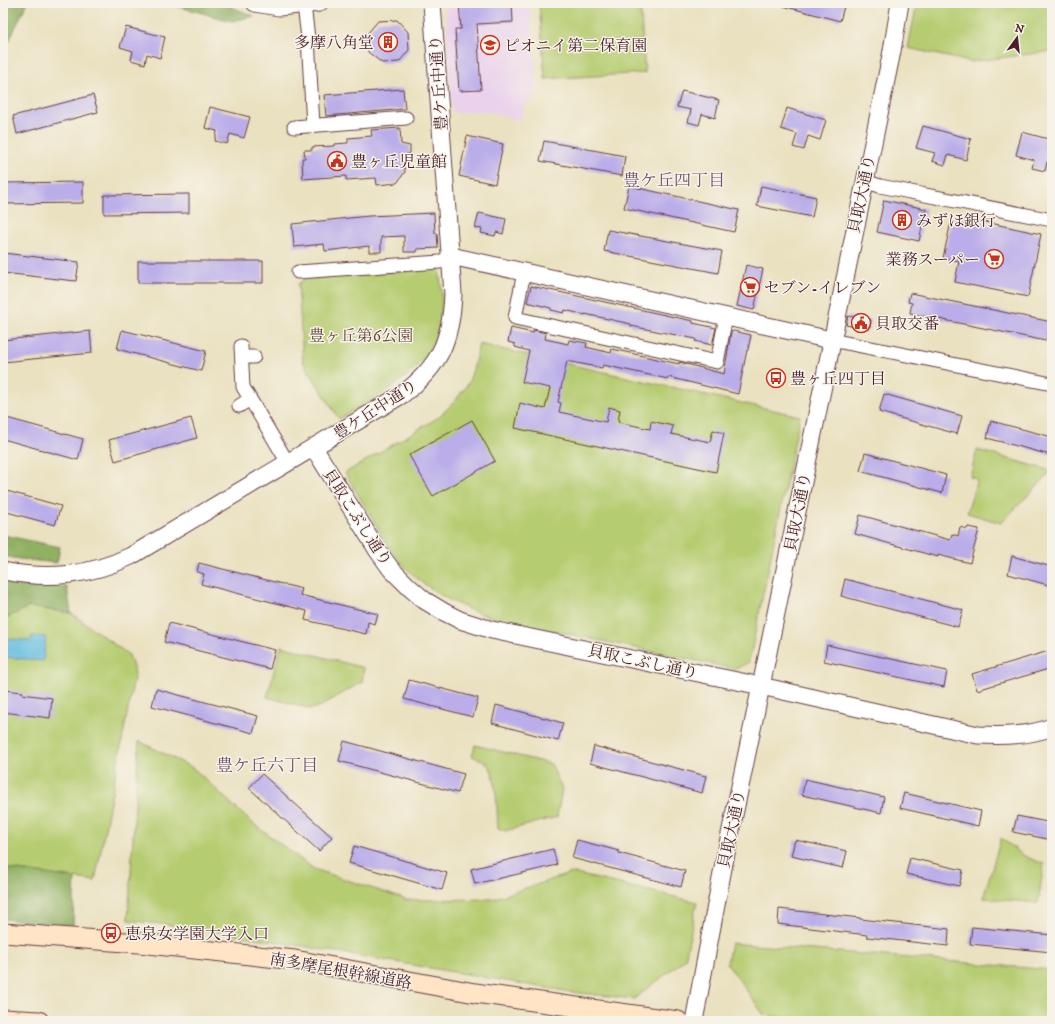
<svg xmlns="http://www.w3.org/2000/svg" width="1055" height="1024" font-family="'IM FELL DW Pica','Noto Serif JP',serif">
<rect width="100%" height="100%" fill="#f7f3e8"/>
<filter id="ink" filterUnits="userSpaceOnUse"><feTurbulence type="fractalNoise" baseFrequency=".025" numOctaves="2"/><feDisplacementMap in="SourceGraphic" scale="8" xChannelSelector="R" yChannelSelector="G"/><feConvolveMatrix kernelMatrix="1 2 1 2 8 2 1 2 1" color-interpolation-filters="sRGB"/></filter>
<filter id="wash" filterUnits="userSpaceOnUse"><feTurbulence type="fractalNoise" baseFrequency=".012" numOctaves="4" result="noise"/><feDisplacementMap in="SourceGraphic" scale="16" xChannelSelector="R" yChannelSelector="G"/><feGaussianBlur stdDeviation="0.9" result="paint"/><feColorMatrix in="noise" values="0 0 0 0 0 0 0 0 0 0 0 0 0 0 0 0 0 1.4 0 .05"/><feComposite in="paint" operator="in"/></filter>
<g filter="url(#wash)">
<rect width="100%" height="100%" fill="#eae1c0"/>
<path fill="#ead1ec" d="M445,3h85l7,83 -4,11 -9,10 -3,14 -35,-10 -34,2z"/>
<path fill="#b5cc70" stroke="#80764e" d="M539,3h101l5,70 -100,6z
M917,3h135v48l-82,11 -62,-14z
M439,268c2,18 5,37 1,55 -10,50 -61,72 -101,96l-36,-57 -5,-78 6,-5z
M479,344l321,72 -51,246 -13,7 -235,-49c-36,-10 -69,-26 -95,-52 -12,-12 -20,-26 -28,-40 -11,-18 -22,-37 -33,-55l94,-56 17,-17 13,-18 5,-16z
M977,450l75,21 -51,52 -34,-10 10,-34 -7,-2z
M29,607l42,6 58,42 6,18 -40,208 -92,-13v-249z
M281,646l83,22 -2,14 -41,24 -10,3 -44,-12z
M139,741l54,27 58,54 63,47 93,31 85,-1 80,-26 125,29 -12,57 -51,40 -64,-7 -362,-62 -80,-10z
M475,745l76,19 11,25 -5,28 -52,14 -7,-3c-1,-13 -1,-49 -8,-60 -3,-6 -11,-9 -18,-12z
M1001,838l23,18 20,8 -6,39 -55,-5z
M731,943l321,27v51h-231l-57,-6 -37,-52z"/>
<path fill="#90b062" stroke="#6d6846" d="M3,3h24l-24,51z
M165,3h56l33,13 -22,5z
M3,535l57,12 -3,16 -38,-4 -16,-3z
M3,581l39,5 25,1 4,26 -42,-6 -26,12z
M3,868l72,10 -2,47 -70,-6z"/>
<path fill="#63bde0" stroke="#566e86" d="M32,636l14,1 -3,24 -40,-4v-19l28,3z"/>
<g id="blocks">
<path fill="#baade9" d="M459,3h53l1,19 -36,2 4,66 -22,1 -4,-62h6z
M783,3h62l-5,18 -57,-15z
M397,20l11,12 1,18 -10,12 -17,1 -14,-11 -1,-18 11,-13z
M126,27l39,10 -5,21 -13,-4 -2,10 -14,-4 2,-9 -13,-4z
M403,89l2,20 -79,7 -2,-21z
M682,91l37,9 -4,18 -13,-4 -3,11 -11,-3 3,-12 -14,-3z
M93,95l5,17 -81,22 -4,-18z
M210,107l40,10 -6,21 -14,-4 -3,10 -12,-3 2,-10 -12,-3z
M787,108l39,12 -6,20 -12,-4 -4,14 -11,-3 4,-13 -16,-5z
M923,126l48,13 -5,21 -18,-5 -3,10 -13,-4 3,-8 -19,-5z
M400,128l1,16 9,2v8l-7,1 2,17 -8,11 -20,2 -1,-7 -30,2v-4l-43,3 -1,-21h3l-1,-8h8v-3l22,-1v-2l14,-1v-5l24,-2 -1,-6z
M1022,132l30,8v23l-5,-1 -2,9 -13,-3 2,-8 -18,-5z
M467,136l36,8 -8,40 -36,-8z
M544,141l81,15 -3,20 -82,-15z
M83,182v21l-80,1v-21z
M629,186l110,24 -5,22 -110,-24z
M761,186l55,11 -4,20 -55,-11z
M189,194v19l-85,1v-19z
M884,200l42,9 -7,32 -42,-9z
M434,213l1,20h2l1,15 -21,1v3h-13v-16l-23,1v15h-12v-6l-44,5 -1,-7 -30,3 -2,-23 77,-8z
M479,213l27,6 -3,15 -7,-2 -1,4 -14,-3 1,-4 -7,-1z
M976,220l65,14 -13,63 -73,-15 4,-21 -16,-3 8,-36 24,5z
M608,230l114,21 -4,22 -114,-22z
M3,253l76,9 -3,19 -73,-8z
M138,261h125v22h-125z
M746,265l17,4 -9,41 -17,-4z
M531,286l162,35v2l23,5 -4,17 -17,-4 1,-2 -65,-13v-2l-46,-10v1l-20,-5 -1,3 -13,-3v-2l-24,-6z
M910,293l142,29v11l-4,-1 -2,9 -136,-28 2,-10 -4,-1z
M848,316l23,4 -2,10 -23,-5z
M511,328l22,5 1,-3 12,3 -1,6 23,5 1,-4 18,3 -1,4 25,6 1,-4 67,15v-2l45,12 7,-42 2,-1 18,4 -3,15h-1l-9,44 -70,-17v2l-65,-14 -1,3 -35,-7 -9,41 3,1 -2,9 47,10 3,-15 11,3 -2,12 32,7 1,-8 22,5 -2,8 39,8 3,-12 11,3 -8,39 -201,-44 5,-25 25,6 5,-21 -28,-6 7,-31 -14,-4v-3l-7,-2z
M122,330l84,21 -5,20 -84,-22z
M90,331l2,22 -89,9v-22z
M884,394l78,22 -5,18 -78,-22z
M3,417l80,22 -5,21 -75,-21z
M191,418l6,20 -82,23 -6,-21z
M472,420l23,41 -62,35 -24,-41z
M991,421l61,16v10l-2,8 -63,-17z
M865,453l81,22 -4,18 -82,-22z
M3,490l58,16 -6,19 -52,-14z
M860,515l90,25 2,-6 6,2 2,-9 7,2 1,-2 11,2 -9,34 -32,-8v2l-83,-23z
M1012,556l40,11v19l-44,-12z
M199,563l103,26 -2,6 78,19 -3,10 -7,-2 -2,12 -61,-14 2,-9 -106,-27 3,-10 -7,-2z
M845,579l118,31 -5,17 -117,-31z
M169,623l106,27 -5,19 -106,-27z
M827,645l120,26 -3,16 -120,-26z
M1052,650v18l-75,22 -5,-16z
M409,680l69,18 -5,19 -69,-18z
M156,689l102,27 -5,17 -101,-27z
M3,690l20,2 -1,2 30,4 -2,20 -47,-6z
M496,705l67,18 -5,18 -66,-18z
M344,741l120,33 -6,19 -119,-32z
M594,746l112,30 -4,17 -112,-30z
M262,774l70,63 -13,14 -70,-63z
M805,779l79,18 -3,16 -79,-18z
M904,793l77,18 -3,15 -78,-18z
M1017,816l35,7v17l-39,-8z
M577,840l42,11v2l66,18 -4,16 -109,-29z
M795,840l52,11 -4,17 -52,-12z
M354,846l93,27 -5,17 -93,-27z
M553,849l4,16 -82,19 -4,-15z
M910,858l53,12 -4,16 -53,-12z
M779,909l81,9v1l89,10 -1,17 -81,-9v-2l-89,-11z
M972,927l80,8v17l-82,-8z"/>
</g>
</g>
<g filter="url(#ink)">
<use href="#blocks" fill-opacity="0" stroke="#623c41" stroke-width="1"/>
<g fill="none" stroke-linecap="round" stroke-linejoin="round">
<defs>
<path id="minor" d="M304,5l4,33 5,87
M294,127l112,-9
M864,181l16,5 172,34
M298,272l142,-10 11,-6
M524,272l-9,46 202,44 9,-45
M831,340l221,44
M241,346l2,41 45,76
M242,357h12
M239,406l11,-7"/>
<path id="tertiary" d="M255,3l24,4 40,-4
M451,256l380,84
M314,448l64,103 13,18 18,18 15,13 20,12 16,8 32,10 269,56 217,49c25,1 51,1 74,-8
M3,571c46,9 86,5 128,-15l272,-162c37,-28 48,-54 50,-100l-21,-291
M694,1021l30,-158 37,-177 131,-635 8,-48"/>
<path id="secondary" d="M3,933l136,10 156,17 180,33 203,28
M3,1019l36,2"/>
</defs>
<use href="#minor" stroke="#623c41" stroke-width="15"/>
<use href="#tertiary" stroke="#623c41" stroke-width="19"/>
<use href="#secondary" stroke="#623c41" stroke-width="21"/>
<use href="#minor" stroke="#fff" stroke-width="13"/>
<use href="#tertiary" stroke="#fff" stroke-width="17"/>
<use href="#secondary" stroke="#ffe4c6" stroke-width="19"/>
</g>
</g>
<defs>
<symbol id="building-ring" viewBox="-11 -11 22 22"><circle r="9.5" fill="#f7f3e8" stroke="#c8321e" stroke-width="1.5"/><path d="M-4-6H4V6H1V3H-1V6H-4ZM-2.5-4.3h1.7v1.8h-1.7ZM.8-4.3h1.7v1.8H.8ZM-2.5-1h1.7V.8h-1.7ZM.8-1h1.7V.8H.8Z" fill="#c8321e"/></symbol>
<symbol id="school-ring" viewBox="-11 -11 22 22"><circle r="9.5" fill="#f7f3e8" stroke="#c8321e" stroke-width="1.5"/><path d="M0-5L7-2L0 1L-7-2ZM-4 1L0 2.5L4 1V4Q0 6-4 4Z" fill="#c8321e"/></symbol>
<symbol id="civic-ring" viewBox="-11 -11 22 22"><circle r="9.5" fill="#f7f3e8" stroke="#c8321e" stroke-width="1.5"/><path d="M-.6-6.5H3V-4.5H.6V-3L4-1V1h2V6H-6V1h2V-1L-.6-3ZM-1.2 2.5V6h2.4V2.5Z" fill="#c8321e"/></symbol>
<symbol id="supermarket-ring" viewBox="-11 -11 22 22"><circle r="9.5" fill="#f7f3e8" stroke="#c8321e" stroke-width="1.5"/><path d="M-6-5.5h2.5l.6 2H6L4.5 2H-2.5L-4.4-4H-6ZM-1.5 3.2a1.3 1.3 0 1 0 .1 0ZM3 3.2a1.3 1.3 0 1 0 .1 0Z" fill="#c8321e"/></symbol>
<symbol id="bus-ring" viewBox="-11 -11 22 22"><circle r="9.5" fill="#f7f3e8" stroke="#c8321e" stroke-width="1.5"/><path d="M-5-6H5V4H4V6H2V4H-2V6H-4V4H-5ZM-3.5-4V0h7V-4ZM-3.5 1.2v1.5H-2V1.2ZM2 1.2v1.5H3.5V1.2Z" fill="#c8321e"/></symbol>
</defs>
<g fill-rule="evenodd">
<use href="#building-ring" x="377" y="31" width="22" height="22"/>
<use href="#school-ring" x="479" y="34" width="22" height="22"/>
<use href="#civic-ring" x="326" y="150" width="22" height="22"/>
<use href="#building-ring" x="891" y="209" width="22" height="22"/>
<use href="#supermarket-ring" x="983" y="248" width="22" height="22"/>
<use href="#supermarket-ring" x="739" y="276" width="22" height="22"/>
<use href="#civic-ring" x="850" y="312" width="22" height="22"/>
<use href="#bus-ring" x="765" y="367" width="22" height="22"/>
<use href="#bus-ring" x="100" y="922" width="22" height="22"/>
</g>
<g text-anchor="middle" stroke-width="3" stroke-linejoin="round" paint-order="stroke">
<g font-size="16" fill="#4a1f2b" stroke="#f7f3e8" text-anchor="start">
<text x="374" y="48" text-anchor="end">多摩八角堂</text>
<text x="504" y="51">ピオニイ第二保育園</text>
<text x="351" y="167">豊ヶ丘児童館</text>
<text x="916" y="226">みずほ銀行</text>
<text x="980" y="265" text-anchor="end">業務スーパー</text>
<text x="764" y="293">セブン-イレブン</text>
<text x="875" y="329">貝取交番</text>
<text x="790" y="384">豊ヶ丘四丁目</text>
<text x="125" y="939">恵泉女学園大学入口</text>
</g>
<g font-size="16" fill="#4a1f2b" stroke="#f7f3e8">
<text transform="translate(438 83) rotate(-94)" y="6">豊ケ丘中通り</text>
<text transform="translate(861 194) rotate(-78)" y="6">貝取大通り</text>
<text transform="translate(375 409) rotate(-33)" y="6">豊ケ丘中通り</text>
<text transform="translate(797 512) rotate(-79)" y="6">貝取大通り</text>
<text transform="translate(358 517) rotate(57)" y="6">貝取こぶし通り</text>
<text transform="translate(643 661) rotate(12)" y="6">貝取こぶし通り</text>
<text transform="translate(731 829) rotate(-78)" y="6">貝取大通り</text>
<text transform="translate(341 970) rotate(10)" y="6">南多摩尾根幹線道路</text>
</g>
<g font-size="16" fill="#654a3c" stroke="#f7f3e8">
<text x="361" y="341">豊ヶ丘第6公園</text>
</g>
<g font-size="17" fill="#71516e" stroke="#f7f3e8">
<text x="674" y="186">豊ケ丘四丁目</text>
<text x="267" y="771">豊ケ丘六丁目</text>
</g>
</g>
<rect width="1055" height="1024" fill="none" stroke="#f7f3e8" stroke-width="16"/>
<g transform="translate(1017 38) rotate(15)" stroke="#f7f3e8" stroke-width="3" paint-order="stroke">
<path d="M0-3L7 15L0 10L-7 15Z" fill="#4a1f2b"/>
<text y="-6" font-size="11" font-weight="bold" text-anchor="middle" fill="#4a1f2b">N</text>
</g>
</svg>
